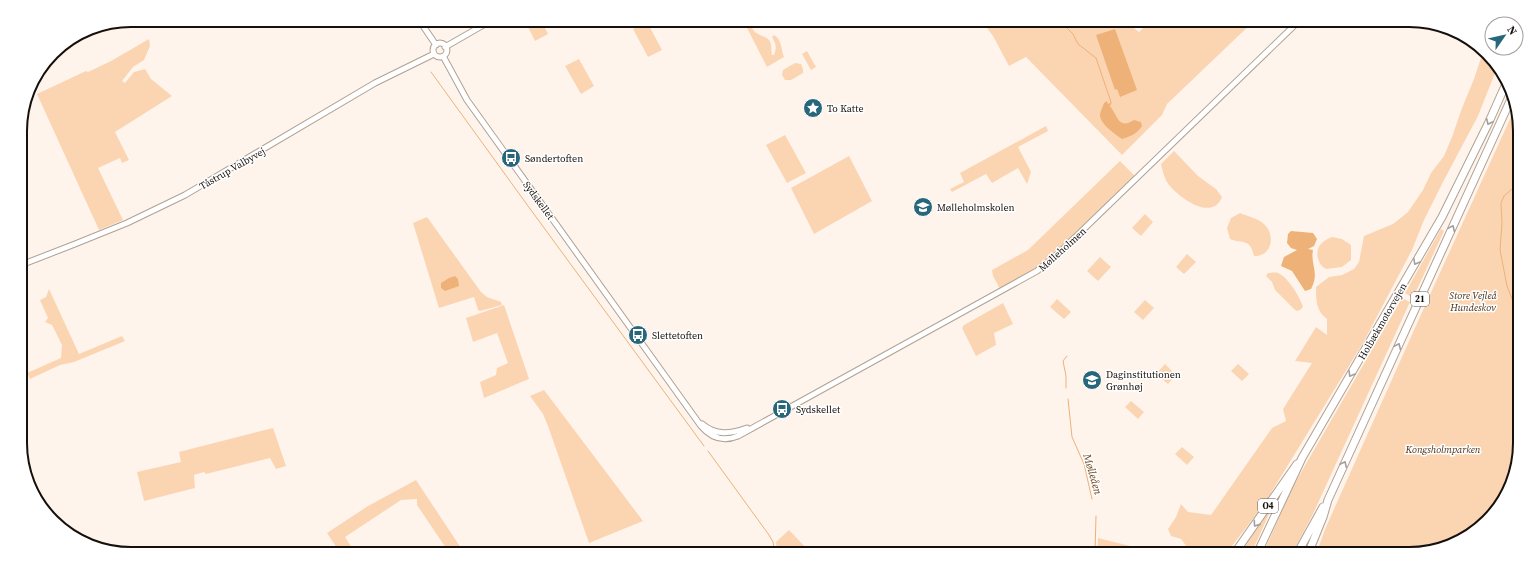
<svg xmlns="http://www.w3.org/2000/svg" width="1540" height="574" font-family="'Source Serif 4',serif">
<rect width="100%" height="100%" fill="#fef4ec"/>
<path fill="#fbd5b2" d="M541,20l7,14 -13,7 -7,-14z
M743,20h5c4,4 3,7 6,11 4,5 14,5 16,11 2,3 1,9 2,13h2c3,-8 2,-11 -2,-18l2,-2c8,4 7,15 10,22l-17,10z
M981,20h153l-4,5 9,7 12,-12h104l-88,84 -5,11 -40,40 -96,-98 -17,9 -16,-30z
M647,22l15,28 -14,7 -15,-28z
M149,39l1,7 -6,14 -11,7 -11,14 3,2 9,-11 11,-3 6,10 21,17 -57,36 14,28 -7,3 -2,-5 -22,10 25,52 -24,10 -62,-136 49,-23 2,1 23,-11z
M807,51l9,16 -5,3 -9,-16z
M1483,52l10,6 4,10 -19,48 -35,66 -19,38 -12,30 -49,93 -99,161 -38,50h-44l5,-7 -6,-8 -10,-3 -3,-7 8,-12 5,-13 7,8 23,3 61,-87 14,-7 -3,-12 29,-46 -17,-2 21,-34 11,8v-16c-11,-8 -11,-19 -11,-32l13,-10 13,-2 12,-6 5,-7 5,-26 29,-12 15,-12 15,-22 8,-17 13,-17 8,-19 10,-29 12,-29z
M579,59l15,27 -13,8 -16,-28z
M795,63l6,1 2,5v4l-12,7h-6l-3,-5 1,-5z
M1515,108l4,8 1,327 -6,35 -37,53 -61,23h-100l10,-27 97,-217z
M1046,126l2,5 -30,16 13,25 -4,12 -9,-16 -26,15 -6,-9 -34,18 -2,-3 14,-7 -4,-9z
M785,135l21,38 -19,10 -21,-38z
M1174,151l24,25 18,13 6,8c-10,26 -46,-1 -55,-15 -3,-5 -5,-13 -6,-18z
M849,156l23,45 -58,33 -23,-46z
M1120,161l15,15 -92,89 -23,14 -20,10 -7,-13 -1,-6 36,-20z
M1240,213c7,3 19,6 24,11 12,11 8,33 -10,32 -4,-18 -11,-12 -24,-17l-3,-11 4,-10z
M1145,214l8,8 -12,14 -9,-8z
M427,217l54,75 6,5 14,5 1,3 -22,6 -2,-1 -4,-13 -35,11 -26,-85z
M1441,229l3,2 -31,67 -8,-5z
M1332,237l10,2 9,6v15l-9,7 -16,2c-5,-3 -6,-5 -8,-10 -3,-12 4,-18 14,-22z
M1187,254l9,8 -12,12 -8,-7z
M1100,257l11,10 -13,14 -11,-10z
M1268,273c3,0 7,-1 10,0 10,4 22,24 25,34l-3,3 -3,1 -3,-2 -19,-19 -3,-8 -6,-6z
M49,289l30,65 43,-18 3,5 -51,21 -14,3 -30,14 -3,-6 34,-15 1,-13 -10,-20 -7,-3 3,-4 -8,-18 6,-3z
M1402,298l8,4 -97,212 -21,40h-29l29,-66z
M1057,299l14,13 -7,7 -14,-12z
M1145,300l9,8 -11,12 -9,-8z
M1003,303l10,21 -19,9 2,12 -20,11 -14,-28 2,-3z
M504,305l25,74 -45,19 -4,-16 16,-7 1,-7 11,-5 -11,-30 -24,9 -7,-24z
M1165,364l11,11 -8,9 -12,-10z
M1238,364l11,10 -7,7 -11,-10z
M544,390l99,131 -54,22 -41,-117 -5,-12 -13,-18z
M1131,401l13,11 -6,7 -13,-12z
M273,428l13,38 -10,3 -6,-11 -64,16 -2,-2 -10,3 1,13 -51,13 -7,-29 44,-10 -2,-10z
M1182,447l12,10 -7,8 -12,-11z
M416,480l49,74h-15l-33,-49v-6l-16,1 -56,37 11,17h-15l-14,-21 41,-27z
M1279,495l-10,19 -18,40h-14z
M789,530l23,24h-35l-1,-12z
M1098,538l60,15v1h-61z"/>
<path fill="#eeb177" d="M1115,29l22,61 -17,7 -3,-8 -2,1 -19,-55z
M1107,101l1,3 4,-2 -2,4c8,10 8,24 24,14l7,2 1,4c-5,8 -11,10 -20,13 -7,-5 -22,-15 -22,-24 0,-4 3,-8 4,-12z
M1291,231l22,2 4,6 -3,7 -6,3 5,1c-3,15 7,22 -2,39l-6,2 -13,-20 -11,-5 3,-9 13,-7 -6,-2 -4,-5 1,-9z
M455,276l3,3 1,7 -14,5 -4,-3v-5l8,-5z"/>
<g fill="none" stroke-linecap="round" stroke-linejoin="round">
<path stroke="#eeb177" stroke-width="1" d="M1059,20l14,14 5,10 18,14 15,44
M431,72l97,134 176,240
M1519,183l-15,13 -3,7 1,20 -2,27 7,36 13,33
M1066,388v-12l-3,-15 4,-5
M1068,399l4,38 12,27 8,35
M708,451l61,84 4,7 2,12
M1095,554l1,-38"/>
<defs>
<path id="minor" d="M419,20l17,25
M433 50a7 7 0 1 1 14 0a7 7 0 1 1-14 0Z
M445,47l47,-27
M443,56l24,44 234,326c10,12 22,16 37,10l299,-165 22,-18 241,-233
M21,265l54,-21 52,-21 58,-28 190,-112 59,-29
M702,424c14,12 28,10 45,4"/>
<path id="highway" d="M1234,554l63,-90
M1257,554l45,-96 140,-241 46,-93 17,-38
M1297,554l26,-47
M1308,554l15,-37 5,-17 183,-401"/>
</defs>
<use href="#minor" stroke="#afa193" stroke-width="7"/>
<use href="#highway" stroke="#afa193" stroke-width="9"/>
<use href="#minor" stroke="#fff" stroke-width="5"/>
<use href="#highway" stroke="#fff" stroke-width="7"/>
</g>
<defs><path id="oneway-chevron" d="M-2-3.5L2.5 0L-2 3.5" fill="none" stroke-width="1.6" stroke-linecap="round" stroke-linejoin="round"/></defs>
<g stroke="#a29f9e">
<use href="#oneway-chevron" transform="translate(1489 122) rotate(115)"/>
<use href="#oneway-chevron" transform="translate(1452 228) rotate(-66)"/>
<use href="#oneway-chevron" transform="translate(1416 262) rotate(119)"/>
<use href="#oneway-chevron" transform="translate(1398 346) rotate(-66)"/>
<use href="#oneway-chevron" transform="translate(1351 374) rotate(120)"/>
<use href="#oneway-chevron" transform="translate(1344 464) rotate(-65)"/>
<use href="#oneway-chevron" transform="translate(1256 524) rotate(125)"/>
</g>
<defs>
<symbol id="sight-disc" viewBox="-11 -11 22 22"><circle r="9.5" fill="#28667c" stroke="#fff"/><path d="M0-6L1.8-2.2L6-1.7L2.9 1.2L3.7 5.4L0 3.3L-3.7 5.4L-2.9 1.2L-6-1.7L-1.8-2.2Z" fill="#fff"/></symbol>
<symbol id="bus-disc" viewBox="-11 -11 22 22"><circle r="9.5" fill="#28667c" stroke="#fff"/><path d="M-5-6H5V4H4V6H2V4H-2V6H-4V4H-5ZM-3.5-4V0h7V-4ZM-3.5 1.2v1.5H-2V1.2ZM2 1.2v1.5H3.5V1.2Z" fill="#fff"/></symbol>
<symbol id="school-disc" viewBox="-11 -11 22 22"><circle r="9.5" fill="#28667c" stroke="#fff"/><path d="M0-5L7-2L0 1L-7-2ZM-4 1L0 2.5L4 1V4Q0 6-4 4Z" fill="#fff"/></symbol>
</defs>
<g fill-rule="evenodd">
<use href="#sight-disc" x="802" y="97" width="22" height="22"/>
<use href="#bus-disc" x="500" y="147" width="22" height="22"/>
<use href="#school-disc" x="912" y="196" width="22" height="22"/>
<use href="#bus-disc" x="627" y="324" width="22" height="22"/>
<use href="#school-disc" x="1081" y="369" width="22" height="22"/>
<use href="#bus-disc" x="771" y="398" width="22" height="22"/>
</g>
<g text-anchor="middle" stroke-width="3" stroke-linejoin="round" paint-order="stroke">
<g fill="#fff" stroke="#5c5855" stroke-width="1">
<rect x="1411" y="292" width="18" height="14" rx="3"/>
<rect x="1258" y="499" width="20" height="14" rx="3"/>
</g>
<g font-size="9" font-weight="bold" fill="#16100c">
<text x="1420" y="302">21</text>
<text x="1268" y="509">O4</text>
</g>
<g font-size="10" fill="#16100c" stroke="#fff" text-anchor="start">
<text x="827" y="112">To Katte</text>
<text x="525" y="162">Søndertoften</text>
<text x="937" y="211">Mølleholmskolen</text>
<text x="652" y="339">Slettetoften</text>
<text x="1106" y="378">Daginstitutionen<tspan x="1106" dy="12">Grønhøj</tspan></text>
<text x="796" y="413">Sydskellet</text>
</g>
<g font-size="10" fill="#16100c" stroke="#fff">
<text transform="translate(232 168) rotate(-30)" y="4">Tåstrup Valbyvej</text>
<text transform="translate(539 200) rotate(54)" y="4">Sydskellet</text>
<text transform="translate(1062 249) rotate(-42)" y="4">Mølleholmen</text>
<text transform="translate(1382 321) rotate(-60)" y="4">Holbækmotorvejen</text>
</g>
<g font-size="10" font-style="italic" fill="#493017" stroke="#fff">
<text x="1473" y="299">Store Vejleå<tspan x="1473" dy="12">Hundeskov</tspan></text>
<text x="1443" y="453">Kongsholmparken</text>
</g>
<g font-size="11" font-style="italic" fill="#61390b" stroke="#fff">
<text transform="translate(1093 474) rotate(74)" y="4">Mølleåen</text>
</g>
</g>
<path d="M0 0H1540V574H0ZM131 27H1409A104 104 0 0 1 1513 131V443A104 104 0 0 1 1409 547H131A104 104 0 0 1 27 443V131A104 104 0 0 1 131 27Z" fill="#fff" fill-rule="evenodd"/>
<path fill="none" stroke="#16100c" stroke-width="2" d="M131 27H1409A104 104 0 0 1 1513 131V443A104 104 0 0 1 1409 547H131A104 104 0 0 1 27 443V131A104 104 0 0 1 131 27Z"/>
<g transform="translate(1504 36) rotate(56)"><circle r="19" fill="#ffffff" stroke="#a29f9e"/>
<path d="M0-3L7 15L0 10L-7 15Z" fill="#28667c"/>
<text y="-6" font-size="11" font-weight="bold" text-anchor="middle" fill="#16100c">N</text>
</g>
</svg>
